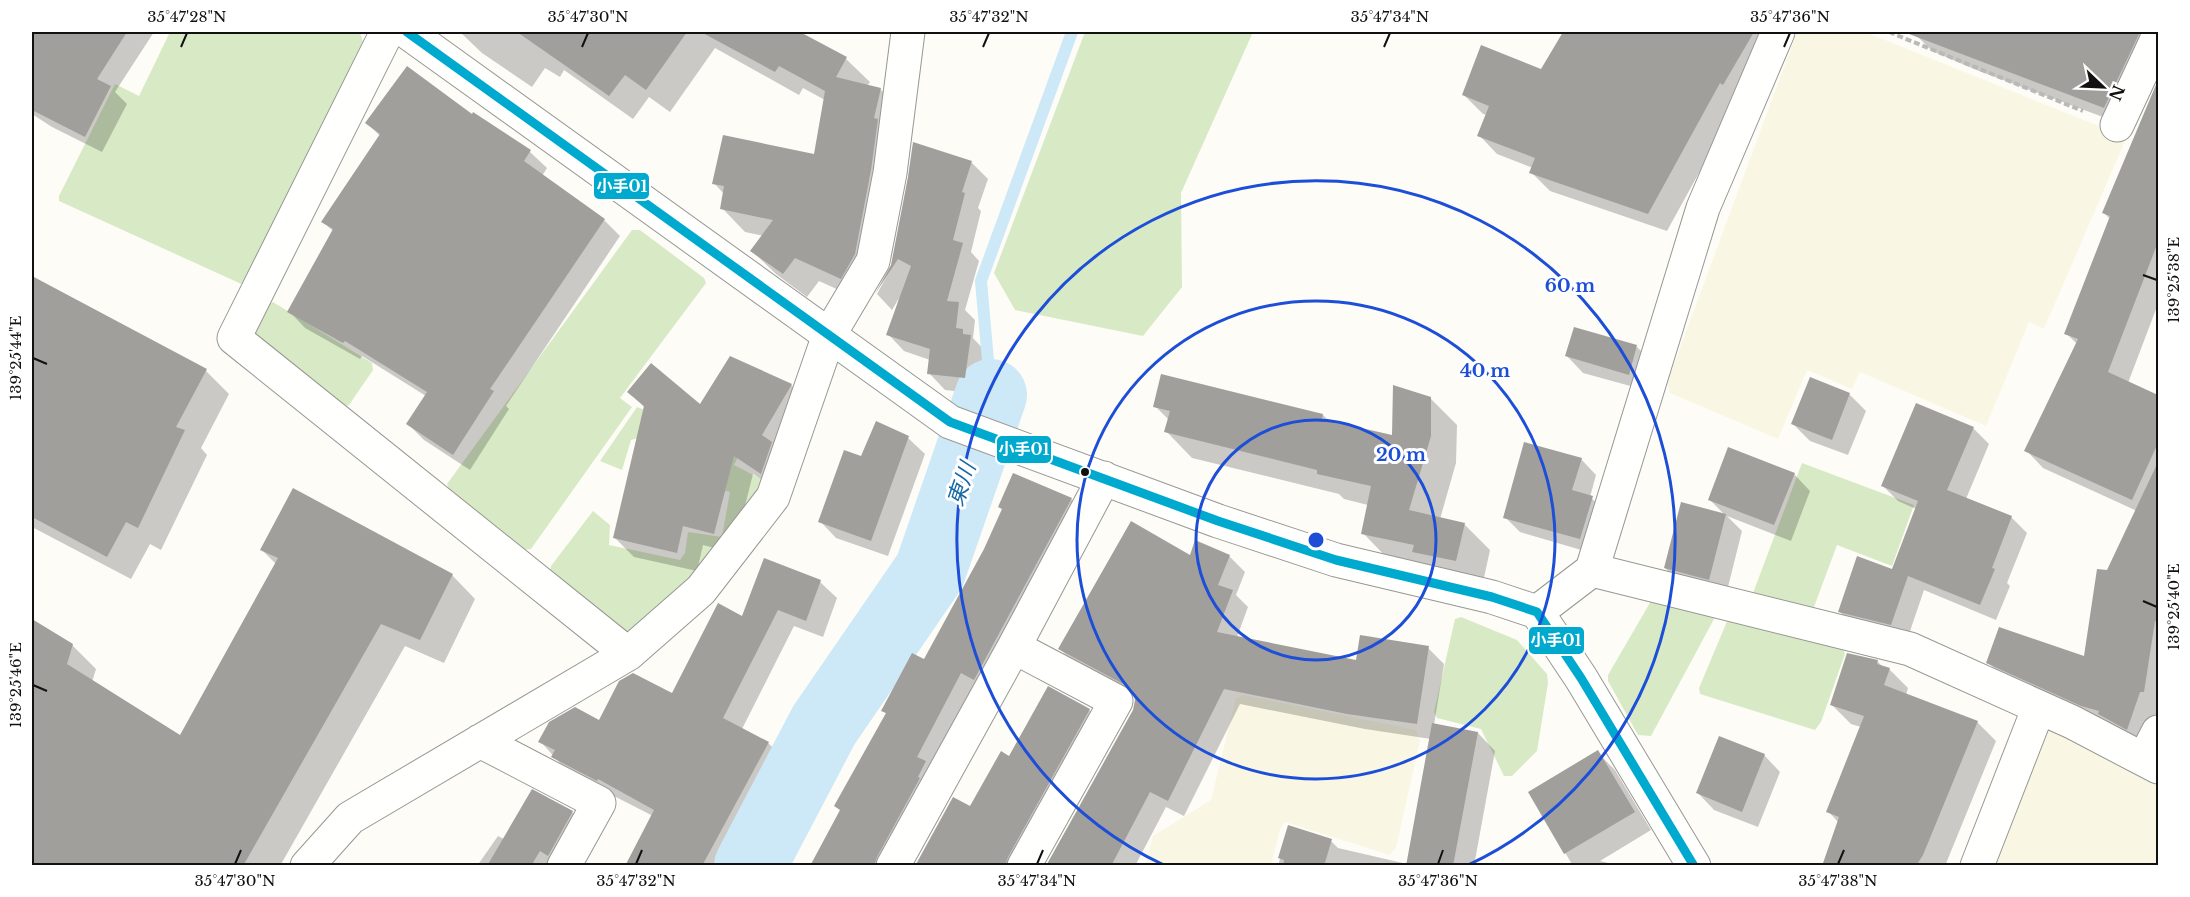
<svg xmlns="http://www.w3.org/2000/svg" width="2190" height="897" font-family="'Libre Baskerville','Noto Sans JP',serif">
<rect width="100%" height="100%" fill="#fdfcf7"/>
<path fill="#f9f7e4" d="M1797,32h68l251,101 9,8 -81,188 -15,-7 -43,104 -126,-54 -8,17 -45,-19 -29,69 -108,-46 -3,-10z
M1243,695l173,35 4,11 -24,107 -6,7 -105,-33 -5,7 -9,36h-126l8,-29 58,-36 25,-102z
M2044,721l114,54v90l-169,1z"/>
<path fill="#d8eac5" d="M170,32h190l4,14 -116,241 -189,-86v-5l56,-112 24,12z
M1085,32h168l-72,161 1,94 -39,49 -128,-26 -21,-37z
M632,230h8l64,48 2,5 -86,115 12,9 -101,142 -9,1 -72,-59 -3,-7z
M273,302l99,61 1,7 -24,35 -8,3 -89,-75 16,-28z
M637,407l106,40 -9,18 31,16 -68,100 -65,54h-8l-74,-62 1,-7 42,-55 17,14 -1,20 71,15 5,-7 3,-21 34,5 8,-45 -31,-9 -61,-45 -7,2 -9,30 -22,-9z
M1802,463l112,42 -22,61 -55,-21 -26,70 -58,-22z
M1651,601l60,10 3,8 -63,117 -13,-1 -30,-54v-6z
M1461,617l56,23 30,34 1,9 -11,68 -25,25h-8l-23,-47 -44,-11 -3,-6 21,-93z
M1728,619l115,30 2,5 -24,68 -6,8 -115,-36 -1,-6z"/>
<path fill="#0003" d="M32,32h122l-39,60 12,12 -25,48 -50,-25 -20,-13z
M460,32h337l49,27 24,23 -3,4 13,3 24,24 -39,189 -46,-21 -12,16 -31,-23 -24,-23 12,-15 -19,-4 -23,-24 2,-14 -10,-11 102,-27 9,-56 -22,-12 -4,7 -84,-47 -45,64 -21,-15 -16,22 -69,-49 -4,7 -15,-9 -13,19 -50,-34z
M1569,32h214l-44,68 -72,131 -117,-40 -19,-19 2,-4 -36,-14 -18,-19 8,-20 -4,-1 -19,-19 78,-25 15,-10z
M1915,32h243l-36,92 -143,-53 -47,-20 -18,-18z
M2158,84v220l-30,79 30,14v312l-13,37 -139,-66 -18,-18 98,-4 22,-86 29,-61 -94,-43 -17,-18 51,-106 -11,-11 44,-114 -6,-6z
M474,114l56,38 17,16 -5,8 62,44 16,16 -114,170 3,3 -39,61 -46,-30 -16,-16 18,-28 -64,-40 -2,3 -55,-31 -16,-17 44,-80 -10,-9 57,-86 -13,-13 105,-7z
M914,144l58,19 16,16 -10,29 3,3 -10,41 8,9 -14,49 10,10 -2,18 14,15 -6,41 -36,-4 -16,-17 1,-13 -26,-9 -16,-17 11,-36 -7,12 -15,-16 16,-29z
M32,277l174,94 23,23 -28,54 6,7 -46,95 -11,-6 -19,35 -99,-52z
M1637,347l16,16 -8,27 -62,-17 -16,-17z
M731,358l60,27 20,20 -30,87 -28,-18 -20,79 -30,-8 -6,26 -63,-14 -20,-20 31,-129 -16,-16 71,14z
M1849,394l17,17 -18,44 -38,-14 -17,-17z
M1431,399l26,26 -1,38 -16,56 24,5 26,26 -8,37 -93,-27 -26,-27 5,-28 -24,-6 -5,-5 -147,-36 -26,-27 3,-11 -14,-14 168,9 7,7 63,15z
M1973,428l16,16 -23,55 45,18 16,16 -20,50 3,3 -14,34 -72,-30 -17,50 -52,-13 -16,-16 54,-41 23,-61 -18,-8 -16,-16z
M908,438l17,16 -37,102 -52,-18 -16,-17 42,-64z
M1581,459l15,16 -6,22 17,15 -12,42 -75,-22 -15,-15z
M1794,474l16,17 -19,50 -64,-25 15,15 -16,64 -44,-10 -17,-17 60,-53 -15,-15z
M1071,499l17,16 -191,351h-85l29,-55 46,-97 -4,-3 42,-50 61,-112 17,-39 -3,-3z
M262,550l190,25 23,24 -31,64 -39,-17 -125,220h-248v-245l40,24 24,24 -4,13 88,55 96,-173z
M1229,556l16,16 -9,23 12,12 -11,30 120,24 71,-13 16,16 -10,61 44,8 17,18 -21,115h-196l11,-39 42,14 7,7 69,16 24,-125 -66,-10 -125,-25 -56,112 -18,-9 -31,59h-89l88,-155 2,-10 -1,-5 -59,-31 -16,-16 130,-92z
M820,582l17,16 -14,39 -29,-11 -52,103 26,14 17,16 -52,97 -5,-3 -7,13h-94l26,-50 -84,-43 -29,-32 60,-18 73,-28 70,-77z
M1848,655l30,7 5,5 6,2 19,19 -2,7 71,27 19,19 -51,125h-122l15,-44 -10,-11 33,-84 -10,-3 -19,-19z
M1089,710l17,16 -77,140h-113l54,-58 40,-50z
M1597,752l18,18 36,60 -51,31 21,5h-48l-43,-73z
M1764,755l16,17 -22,55 -44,-17 -16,-17z
M572,812l17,16 -21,38h-91l21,-30 6,3z"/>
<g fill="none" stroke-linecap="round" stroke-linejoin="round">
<path stroke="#cde8f7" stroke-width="12" d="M991,395l-10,-114 91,-249"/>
<path stroke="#cde8f7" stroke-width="72" d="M750,866l74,-141 106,-154 61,-176"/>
</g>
<path fill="#a19f9c" d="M32,32h95l-30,47 14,7 -26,51 -53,-27z
M517,32h170l-41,58 -21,-15 -16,21z
M701,32h99l47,25 -11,20 45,11 -7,30 4,1 -7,51 -16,84 -14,25 -46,-21 -12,16 -33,-23 23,-31 -53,-11 4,-23 -12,-2 11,-49 91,19 11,-63 -46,-25 -4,6z
M1563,32h191l-31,53 -3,-2 -72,131 -119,-41 6,-15 -58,-22 12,-30 -27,-11 19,-50 60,24z
M1909,32h231l-36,76 -195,-74z
M407,66l65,48 1,-2 58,38 -7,11 81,58 -115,170 4,2 -41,64 -47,-31 21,-32 -82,-51 -2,2 -56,-31 46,-83 -12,-7 59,-88 -15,-11z
M2158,80v162l-50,130 50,23v48l-26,57 -108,-49 54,-112 -14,-5 46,-118 -8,-3z
M913,142l59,19 -10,31 3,1 -12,47 10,3 -16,58 12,1 -3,26 7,1v5l8,1 -6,43 -38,-4 3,-25 -44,-14 25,-69 -13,-7 -23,35 16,-29 17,-88z
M32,276l175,93 -31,58 9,3 -47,98 -12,-6 -19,35 -75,-40z
M1574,327l63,18 -8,30 -64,-19z
M730,356l62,28 -30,51 10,7 -11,32 -27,-18 -20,78 -31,-8 -6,27 -64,-15 31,-132 -17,-14 24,-29 49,41z
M1161,374l162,40 -1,5 70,16 1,-50 38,12v39l-22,74 56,13 -9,38 -44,-9 2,-7 -53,-11 10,-48 -54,-12v-4l-153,-38 6,-21 -17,-4z
M1810,377l40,16 -18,47 -41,-16z
M1916,403l58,24 -27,63 65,26 -20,52 3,1 -15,36 -72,-29 -17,49 -53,-13 19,-56 35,13 26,-68 -37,-15z
M876,421l33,15 -38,105 -53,-19 26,-72 17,6z
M1524,442l58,16 -10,32 21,6 -13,43 -77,-21z
M1728,447l67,26 -21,52 -66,-25z
M2158,462v160l-3,-1 -11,71h-4l-13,38 -29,-16 1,-3 -18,-5 -95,-43 13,-36 85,29 13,-87 10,1z
M1013,473l59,25 -98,182 -13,-7 -44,84 9,4 -8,16 2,1 -43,79 -3,9h-64l30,-56 -6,-4 52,-93 -5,-2 31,-58 12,6 60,-110 18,-40 -4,-2z
M293,488l160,86 -33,66 -39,-16 -138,242h-211v-247l41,25 -6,20 113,71 98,-177 -18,-8z
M1681,502l45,12 -17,66 -45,-12z
M1131,521l59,34 5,-15 35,15 -12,30 15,5 -16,42 139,28 4,-25 69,11 -12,78 -70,-10 -123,-25 -56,112 -18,-9 -39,74h-65l87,-156 2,-10 -3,-9 -7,-6 -67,-36z
M764,558l57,22 -15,41 -28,-11 -55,108 46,24 -67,124h-77l29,-56 -56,-31 -1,2 -46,-24 4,-7 -17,-8 11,-20 26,-15 24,13 20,-39 14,-8 39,20 46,-90 24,13z
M1847,653l31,7 -1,4 13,4 -6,17 94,36 -55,134 -7,11h-94l17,-49 -13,-5 38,-96 -34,-11z
M1048,686l42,23 -82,148 -3,9h-90l38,-69 17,9 31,-55 8,5z
M1432,723l46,9 -25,134h-47z
M1719,736l46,18 -23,58 -46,-19z
M1598,750l37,62 -71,42 -36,-62z
M532,789l41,22 -25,45 -8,-5 -9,15h-44z
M1288,825l44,14 -8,27h-41l1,-6 -6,-2z"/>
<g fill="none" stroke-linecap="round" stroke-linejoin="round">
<defs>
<path id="minor" d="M387,32l-153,306 394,316
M407,32l543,390 268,99 118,39 156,37 45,15 44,66 113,188
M2117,125l41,-88
M1592,570l318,79 162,73 86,45
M1537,612l55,-42 111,-362 75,-176
M1014,647l102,54 -92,165
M480,741l119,62 -35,63
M2144,759l14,-27
M307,866l43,-48 278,-164 73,-64 72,-93 56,-162 44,-74 17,-88 18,-141
M893,866l121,-219 90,-169
M1977,866l62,-159"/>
</defs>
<use href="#minor" stroke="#979795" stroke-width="35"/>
<path stroke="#b9b9b8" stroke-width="4" stroke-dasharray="6 3" stroke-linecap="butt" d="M1889,32l194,79"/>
<use href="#minor" stroke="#fffffe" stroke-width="33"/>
<defs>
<path id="bus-1" d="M407,32l543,390 268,99 118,39 156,37 45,15 44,66 113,188"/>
</defs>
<use href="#bus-1" stroke="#fff" stroke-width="14"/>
<use href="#bus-1" stroke="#00a9ce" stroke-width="9"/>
</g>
<path fill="none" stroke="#111" stroke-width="2" d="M181,47l6,-14M582,47l6,-14M983,47l6,-14M1384,47l6,-14M1784,47l6,-14M2143,275l14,5M33,358l14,6M2143,601l14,6M33,685l14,6M235,864l6,-14M636,864l6,-14M1037,864l6,-14M1438,864l5,-14M1838,864l6,-14"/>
<g fill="none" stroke="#1d4ed8" stroke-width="3">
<circle cx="1316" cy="540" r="120"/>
<circle cx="1316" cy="540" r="239"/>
<path d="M1164 865A359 359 0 1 1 1468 865"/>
</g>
<circle fill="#111" stroke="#fff" stroke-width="2" cx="1085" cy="472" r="5"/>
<g text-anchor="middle" stroke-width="6" stroke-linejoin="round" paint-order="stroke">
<g font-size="22" font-style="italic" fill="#1768a6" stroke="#fff">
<text transform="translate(961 484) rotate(-71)" y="8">東川</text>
</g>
</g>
<circle cx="1316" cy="540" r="9" fill="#1d4ed8" stroke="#fff" stroke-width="3"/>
<g font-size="18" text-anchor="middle" font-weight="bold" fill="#1d4ed8" stroke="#fff" stroke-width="6" stroke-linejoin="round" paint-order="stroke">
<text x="1570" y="292">60 m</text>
<text x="1485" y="377">40 m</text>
<text x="1401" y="461">20 m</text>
</g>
<g stroke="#fff" stroke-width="2">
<rect x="593" y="172" width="57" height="28" rx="6" fill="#00a9ce"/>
<rect x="996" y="435" width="56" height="29" rx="6" fill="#00a9ce"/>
<rect x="1528" y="626" width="57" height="29" rx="6" fill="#00a9ce"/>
</g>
<g font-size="16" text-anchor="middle" font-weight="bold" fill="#fff">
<text x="622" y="192">小手01</text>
<text x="1024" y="455">小手01</text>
<text x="1556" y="646">小手01</text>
</g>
<rect width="2190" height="897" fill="none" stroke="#ffffff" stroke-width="66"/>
<g transform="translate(2103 87) rotate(113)" stroke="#ffffff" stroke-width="4.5" paint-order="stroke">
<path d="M0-4.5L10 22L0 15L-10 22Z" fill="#111111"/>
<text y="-9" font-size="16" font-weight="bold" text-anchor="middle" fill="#111111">N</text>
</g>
<rect x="33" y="33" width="2124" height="831" fill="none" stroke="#111" stroke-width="2"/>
<g font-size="15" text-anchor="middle" fill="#111">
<text x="187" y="22">35°47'28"N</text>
<text x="588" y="22">35°47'30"N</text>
<text x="989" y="22">35°47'32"N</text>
<text x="1390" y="22">35°47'34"N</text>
<text x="1790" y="22">35°47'36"N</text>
<text transform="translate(2174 280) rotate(-90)" y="5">139°25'38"E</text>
<text transform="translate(16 358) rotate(-90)" y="5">139°25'44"E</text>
<text transform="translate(2174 607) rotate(-90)" y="5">139°25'40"E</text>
<text transform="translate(16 685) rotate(-90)" y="5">139°25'46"E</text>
<text x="235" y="886">35°47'30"N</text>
<text x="636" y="886">35°47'32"N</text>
<text x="1037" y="886">35°47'34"N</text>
<text x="1438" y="886">35°47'36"N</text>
<text x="1838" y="886">35°47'38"N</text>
</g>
</svg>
